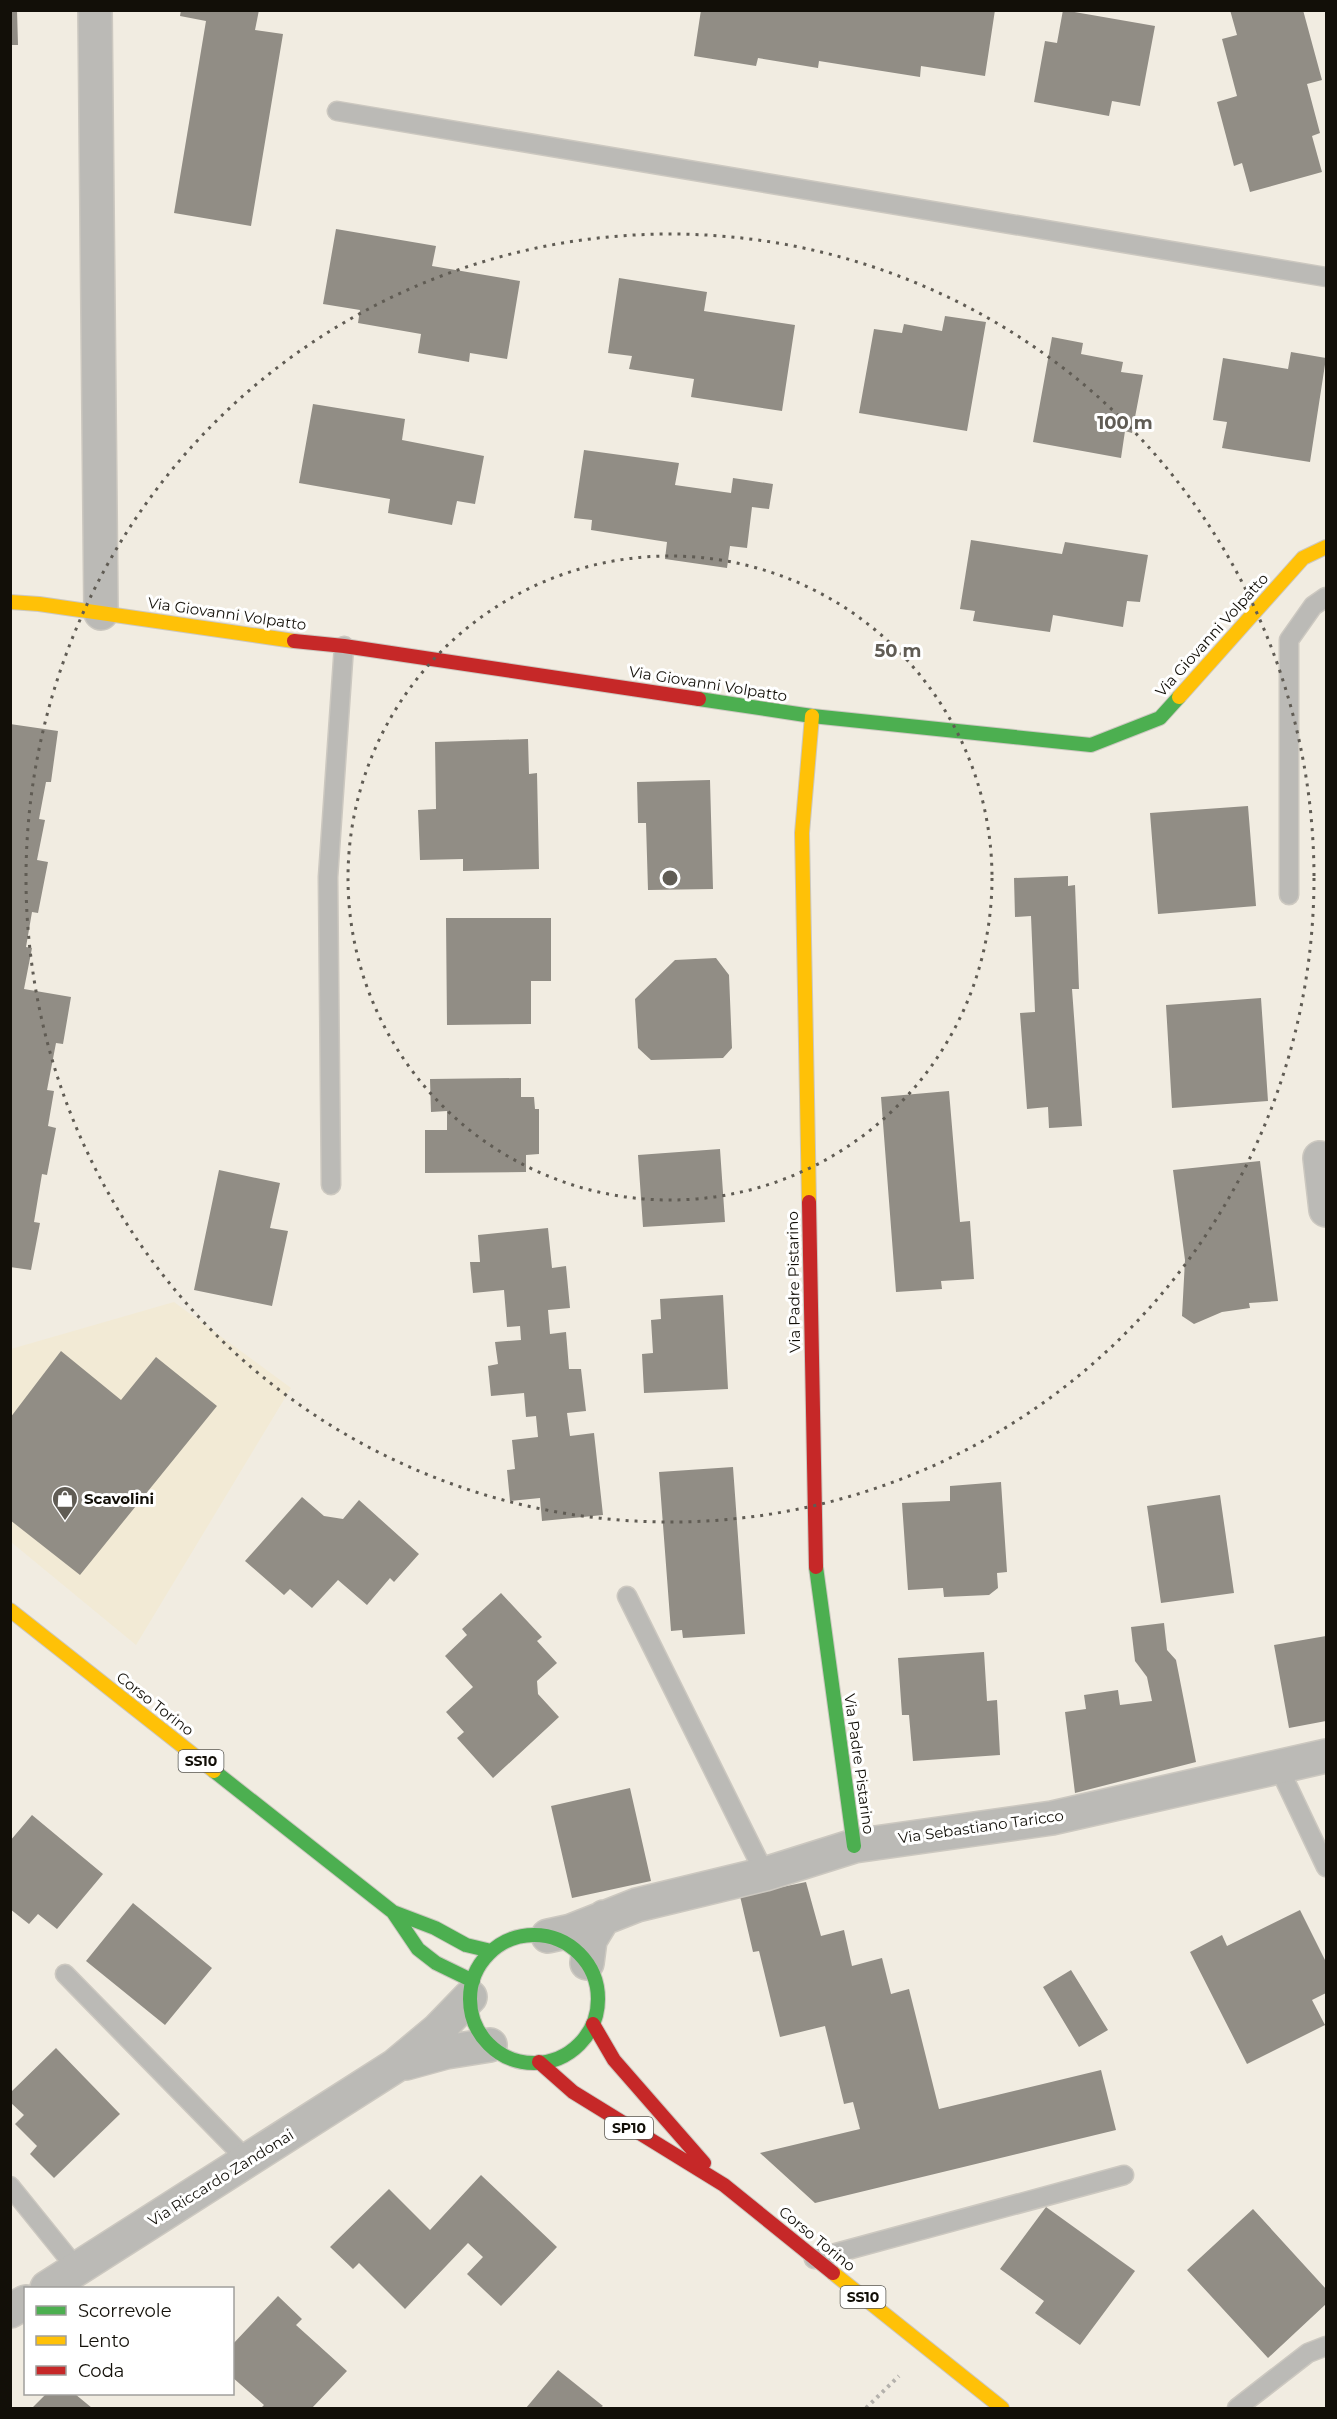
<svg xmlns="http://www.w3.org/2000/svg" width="1337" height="2419" font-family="Montserrat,sans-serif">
<rect width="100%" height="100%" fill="#f1ece1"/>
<path fill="#f2ead5" d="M174,1302l117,86 -155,257 -125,-103v-193z"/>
<path fill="#918d85" d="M10,10h7l1,35h-8z
M181,10h78l-4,20 28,4 -32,192 -77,-13 32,-192 -26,-5z
M701,10h294l-10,66 -64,-10 -1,11 -101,-16 -1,7 -60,-10 -2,8 -62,-10z
M1063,10l92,16 -15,80 -28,-5 -3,15 -75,-14 11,-61 12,2z
M1230,10h73l19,70 -15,4 13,49 -8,3 10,36 -72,20 -8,-29 -8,3 -17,-64 20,-6 -15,-57 15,-4z
M336,229l100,17 -4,20 88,15 -13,78 -37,-6 -1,9 -51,-9 3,-19 -63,-11 2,-13 -37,-6z
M619,278l88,14 -3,19 91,14 -13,86 -91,-14 3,-18 -65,-10 3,-13 -24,-3z
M945,316l41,6 -19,109 -108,-18 15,-84 28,4 2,-9 38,7z
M1052,337l31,6 -2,11 42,8 -2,10 22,3 -11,58 -7,-2 -4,27 -88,-16z
M1291,352l35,6 -16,104 -88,-14 5,-26 -14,-2 10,-62 65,11z
M313,404l92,15 -3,21 82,16 -9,48 -18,-3 -5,24 -64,-12 2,-14 -91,-16z
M584,450l95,13 -4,22 56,8 2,-15 40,6 -4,25 -17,-2 -5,41 -17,-2 -3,22 -62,-9 2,-17 -76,-12 1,-10 -18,-2z
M971,540l91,14 3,-12 83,13 -8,47 -13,-1 -4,26 -70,-12 -3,17 -77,-11 2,-10 -15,-2z
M10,724l48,7 -7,51h-5l-7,37 6,1 -8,40 11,2 -10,51 -6,-1 -6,35 6,1 -8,41 47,8 -8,47 -7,-1 -9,47 7,1 -6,35 8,2 -9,47 -5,-1 -8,48 6,1 -9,47 -21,-3z
M528,739l1,35 8,-1 2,96 -76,2v-12l-43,1 -2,-50 18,-1 -1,-67z
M710,780l3,109 -65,1 -2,-67h-8l-1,-41z
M1248,806l8,100 -98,8 -8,-101z
M1068,876v10l7,-1 4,104h-7l10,137 -33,2 -1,-21 -21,2 -7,-96 15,-1 -4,-96 -16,1 -1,-39z
M446,918h105v63h-20v43l-84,1z
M716,958l13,17 3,73 -9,10 -72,2 -13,-12 -3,-49 40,-39z
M1261,998l7,103 -96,7 -6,-103z
M521,1078v19h13l1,12h4v45l-13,1v17l-101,1v-43h22v-19l-16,1 -1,-33z
M949,1091l11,131 10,-1 4,58 -33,2 1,8 -46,3 -15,-195z
M720,1149l5,73 -82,5 -5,-72z
M1260,1161l18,140 -29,2 1,5 -28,4 -28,12 -12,-8 3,-56 -12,-90z
M219,1170l61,13 -10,45 18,3 -16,75 -78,-16z
M548,1228l4,40 14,-2 4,42 -22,2 2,24 16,-2 3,37h12l5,42 -19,2 3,23 24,-3 9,82 -61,6 -2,-23 -30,3 -3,-31 8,-1 -3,-29 26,-3 -2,-21 -10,1 -2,-24 -33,3 -3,-30 10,-2 -3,-22 26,-2 -1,-14 -13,1 -3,-37 -31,3 -3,-31h10l-2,-27z
M723,1295l5,94 -84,4 -2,-39 11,-1 -2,-33 10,-1 -1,-20z
M61,1351l60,49 35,-43 61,49 -137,169 -70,-55v-102z
M733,1467l12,167 -62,4 -1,-8 -11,1 -12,-159z
M1001,1482l6,90 -10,1 1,15 -9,7 -45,2 -1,-9 -35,2 -6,-87 48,-2v-15z
M1220,1495l14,98 -73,10 -14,-97z
M302,1497l22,19 19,3 16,-19 60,54 -25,28 -4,-4 -23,27 -29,-25 -26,28 -22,-19 -6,6 -39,-34z
M501,1593l41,44 -5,4 20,22 -20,18 1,13 21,23 -66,61 -36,-40 7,-6 -18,-20 27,-25 -28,-31 22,-21 -5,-6z
M1164,1623l3,27 9,10 20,102 -121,31 -10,-81 21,-3 -2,-14 34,-5 2,15 32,-4 -5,-24 -12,-16 -4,-34z
M1326,1636v85l-37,7 -15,-83z
M984,1652l3,49 10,-1 3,55 -87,6 -4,-46h-7l-4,-57z
M630,1788l21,93 -79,17 -21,-92z
M32,1815l71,59 -46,55 -19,-15 -9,10 -19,-15v-68z
M806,1882l15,54 23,-6 8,36 30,-8 9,36 18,-5 30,120 162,-39 15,60 -301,73 -55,-50 100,-24 -7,-27 -9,2 -19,-78 -45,11 -21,-86 -6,1 -13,-56z
M133,1903l79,65 -47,57 -79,-64z
M1300,1910l26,52v31l-14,7 13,25 -78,39 -57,-112 32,-17 5,11z
M1071,1970l37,60 -29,17 -36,-60z
M56,2048l64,66 -66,64 -24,-24 7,-8 -22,-22 9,-9 -14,-13v-9z
M481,2175l76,72 -56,59 -34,-32 16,-17 -15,-14 -63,66 -46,-46 -6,6 -23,-22 59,-58 41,41z
M1046,2207l89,64 -55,74 -45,-32 9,-12 -44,-32z
M1253,2209l73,80v15l-58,54 -81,-88z
M278,2296l24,23 -6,6 51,46 -35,37h-51l3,-3 -32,-28v-32z
M558,2370l45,36 -3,2h-74z
M46,2394h29l17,14h-60z"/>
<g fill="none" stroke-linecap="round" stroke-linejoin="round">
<defs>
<path id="lane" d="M337,111l989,166
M1289,895v-255l24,-34 13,-9
M331,1185l-3,-308 16,-231
M627,1596l138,278
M1279,1768l47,99
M65,1974l183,187
M10,2186l67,83
M814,2259l310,-84
M1237,2408l71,-55 18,-7"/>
<path id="street" d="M95,10l6,603
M1320,1158l6,52
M548,1936l23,-5 66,-26 128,-31 89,-28 198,-28 274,-62
M587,1963l3,-23 14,-23
M406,2063l40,-11 44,-7
M47,2288l348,-222 43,-36 32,-33
M10,2311l16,-9"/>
<path id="fast" d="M699,699l113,17 279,29 69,-27 19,-21
M816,1567l38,279
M214,1771l179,141 42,16 31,17 25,6
M393,1912l25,37 18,14 37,18
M470 1999a64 64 0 1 1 128 0a64 64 0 1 1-128 0Z"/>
<path id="slow" d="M10,602l29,2 255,37
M1179,697l124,-139 23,-11
M809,1202l-7,-369 10,-117
M10,1610l204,161
M833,2273l169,135"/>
<path id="jam" d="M294,641l50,5 355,53
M809,1202l7,365
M593,2024l21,36 90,103
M539,2062l34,30 151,93 109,88"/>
</defs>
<use href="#lane" stroke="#ccc8c0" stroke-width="21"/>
<use href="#street" stroke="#ccc8c0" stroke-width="36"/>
<use href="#fast" stroke="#ccc8c0" stroke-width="16"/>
<use href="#slow" stroke="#ccc8c0" stroke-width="16"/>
<use href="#jam" stroke="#ccc8c0" stroke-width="16"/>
<path stroke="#b4b1ac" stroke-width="4" stroke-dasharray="3 4.5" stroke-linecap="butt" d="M866,2408l33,-32"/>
<use href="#lane" stroke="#bbbab6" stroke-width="18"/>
<use href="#street" stroke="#bbbab6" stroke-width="33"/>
<use href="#fast" stroke="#4caf50" stroke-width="14"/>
<use href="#slow" stroke="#ffc107" stroke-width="14"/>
<use href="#jam" stroke="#c62828" stroke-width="14"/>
</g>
<g fill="none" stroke="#605c54" stroke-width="3" stroke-dasharray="3 6">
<circle cx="670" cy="878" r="322"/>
<circle cx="670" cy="878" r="644"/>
</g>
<defs>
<symbol id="shop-pin" viewBox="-11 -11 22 30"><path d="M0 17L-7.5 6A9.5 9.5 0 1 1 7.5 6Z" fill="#605c54" stroke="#fff"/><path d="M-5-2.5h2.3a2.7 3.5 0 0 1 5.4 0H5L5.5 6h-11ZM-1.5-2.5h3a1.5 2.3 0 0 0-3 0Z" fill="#fff"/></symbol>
</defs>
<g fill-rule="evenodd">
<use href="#shop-pin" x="50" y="1484" width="30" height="40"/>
</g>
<g text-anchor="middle" stroke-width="6" stroke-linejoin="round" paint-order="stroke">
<g fill="#fff" stroke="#595752" stroke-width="1.5">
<rect x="178.5" y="1750" width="45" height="22" rx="4.5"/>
<rect x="605" y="2117" width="48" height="22" rx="4.5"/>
<rect x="840.5" y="2286" width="45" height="22" rx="4.5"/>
</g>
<g font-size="14" font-weight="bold" fill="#120f08">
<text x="201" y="1766">SS10</text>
<text x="629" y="2133">SP10</text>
<text x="863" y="2302">SS10</text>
</g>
<g font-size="15" fill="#120f08" stroke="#fff">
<text transform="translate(227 614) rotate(8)" y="5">Via Giovanni Volpatto</text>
<text transform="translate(1212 635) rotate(-48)" y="5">Via Giovanni Volpatto</text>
<text transform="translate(708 684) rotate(9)" y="5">Via Giovanni Volpatto</text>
<text transform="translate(794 1282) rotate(-91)" y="5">Via Padre Pistarino</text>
<text transform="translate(155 1704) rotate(38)" y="5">Corso Torino</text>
<text transform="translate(859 1764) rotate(82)" y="5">Via Padre Pistarino</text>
<text transform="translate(981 1827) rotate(-8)" y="5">Via Sebastiano Taricco</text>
<text transform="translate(221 2178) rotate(-32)" y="5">Via Riccardo Zandonai</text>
<text transform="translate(817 2239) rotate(39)" y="5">Corso Torino</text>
</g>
<g font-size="15" font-weight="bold" fill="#120f08" stroke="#fff" text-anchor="start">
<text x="84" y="1504">Scavolini</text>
</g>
</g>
<circle cx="670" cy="878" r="9" fill="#605c54" stroke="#fff" stroke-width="3"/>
<g font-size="18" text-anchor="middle" font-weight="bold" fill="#605c54" stroke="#fff" stroke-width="6" stroke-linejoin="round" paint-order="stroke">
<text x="1125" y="429">100 m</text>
<text x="898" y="657">50 m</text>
</g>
<rect width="1337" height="2419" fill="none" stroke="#120f08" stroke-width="24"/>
<rect x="24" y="2287" width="210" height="108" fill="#ffffff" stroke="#a09f9c" stroke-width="1.5"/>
<rect x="36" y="2306" width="30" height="9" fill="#4caf50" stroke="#a09f9c" stroke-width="1.5"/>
<text x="78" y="2317" font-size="18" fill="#120f08">Scorrevole</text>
<rect x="36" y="2336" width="30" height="9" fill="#ffc107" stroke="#a09f9c" stroke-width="1.5"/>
<text x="78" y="2347" font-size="18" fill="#120f08">Lento</text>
<rect x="36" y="2366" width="30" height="9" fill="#c62828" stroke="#a09f9c" stroke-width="1.5"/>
<text x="78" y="2377" font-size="18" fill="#120f08">Coda</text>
</svg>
